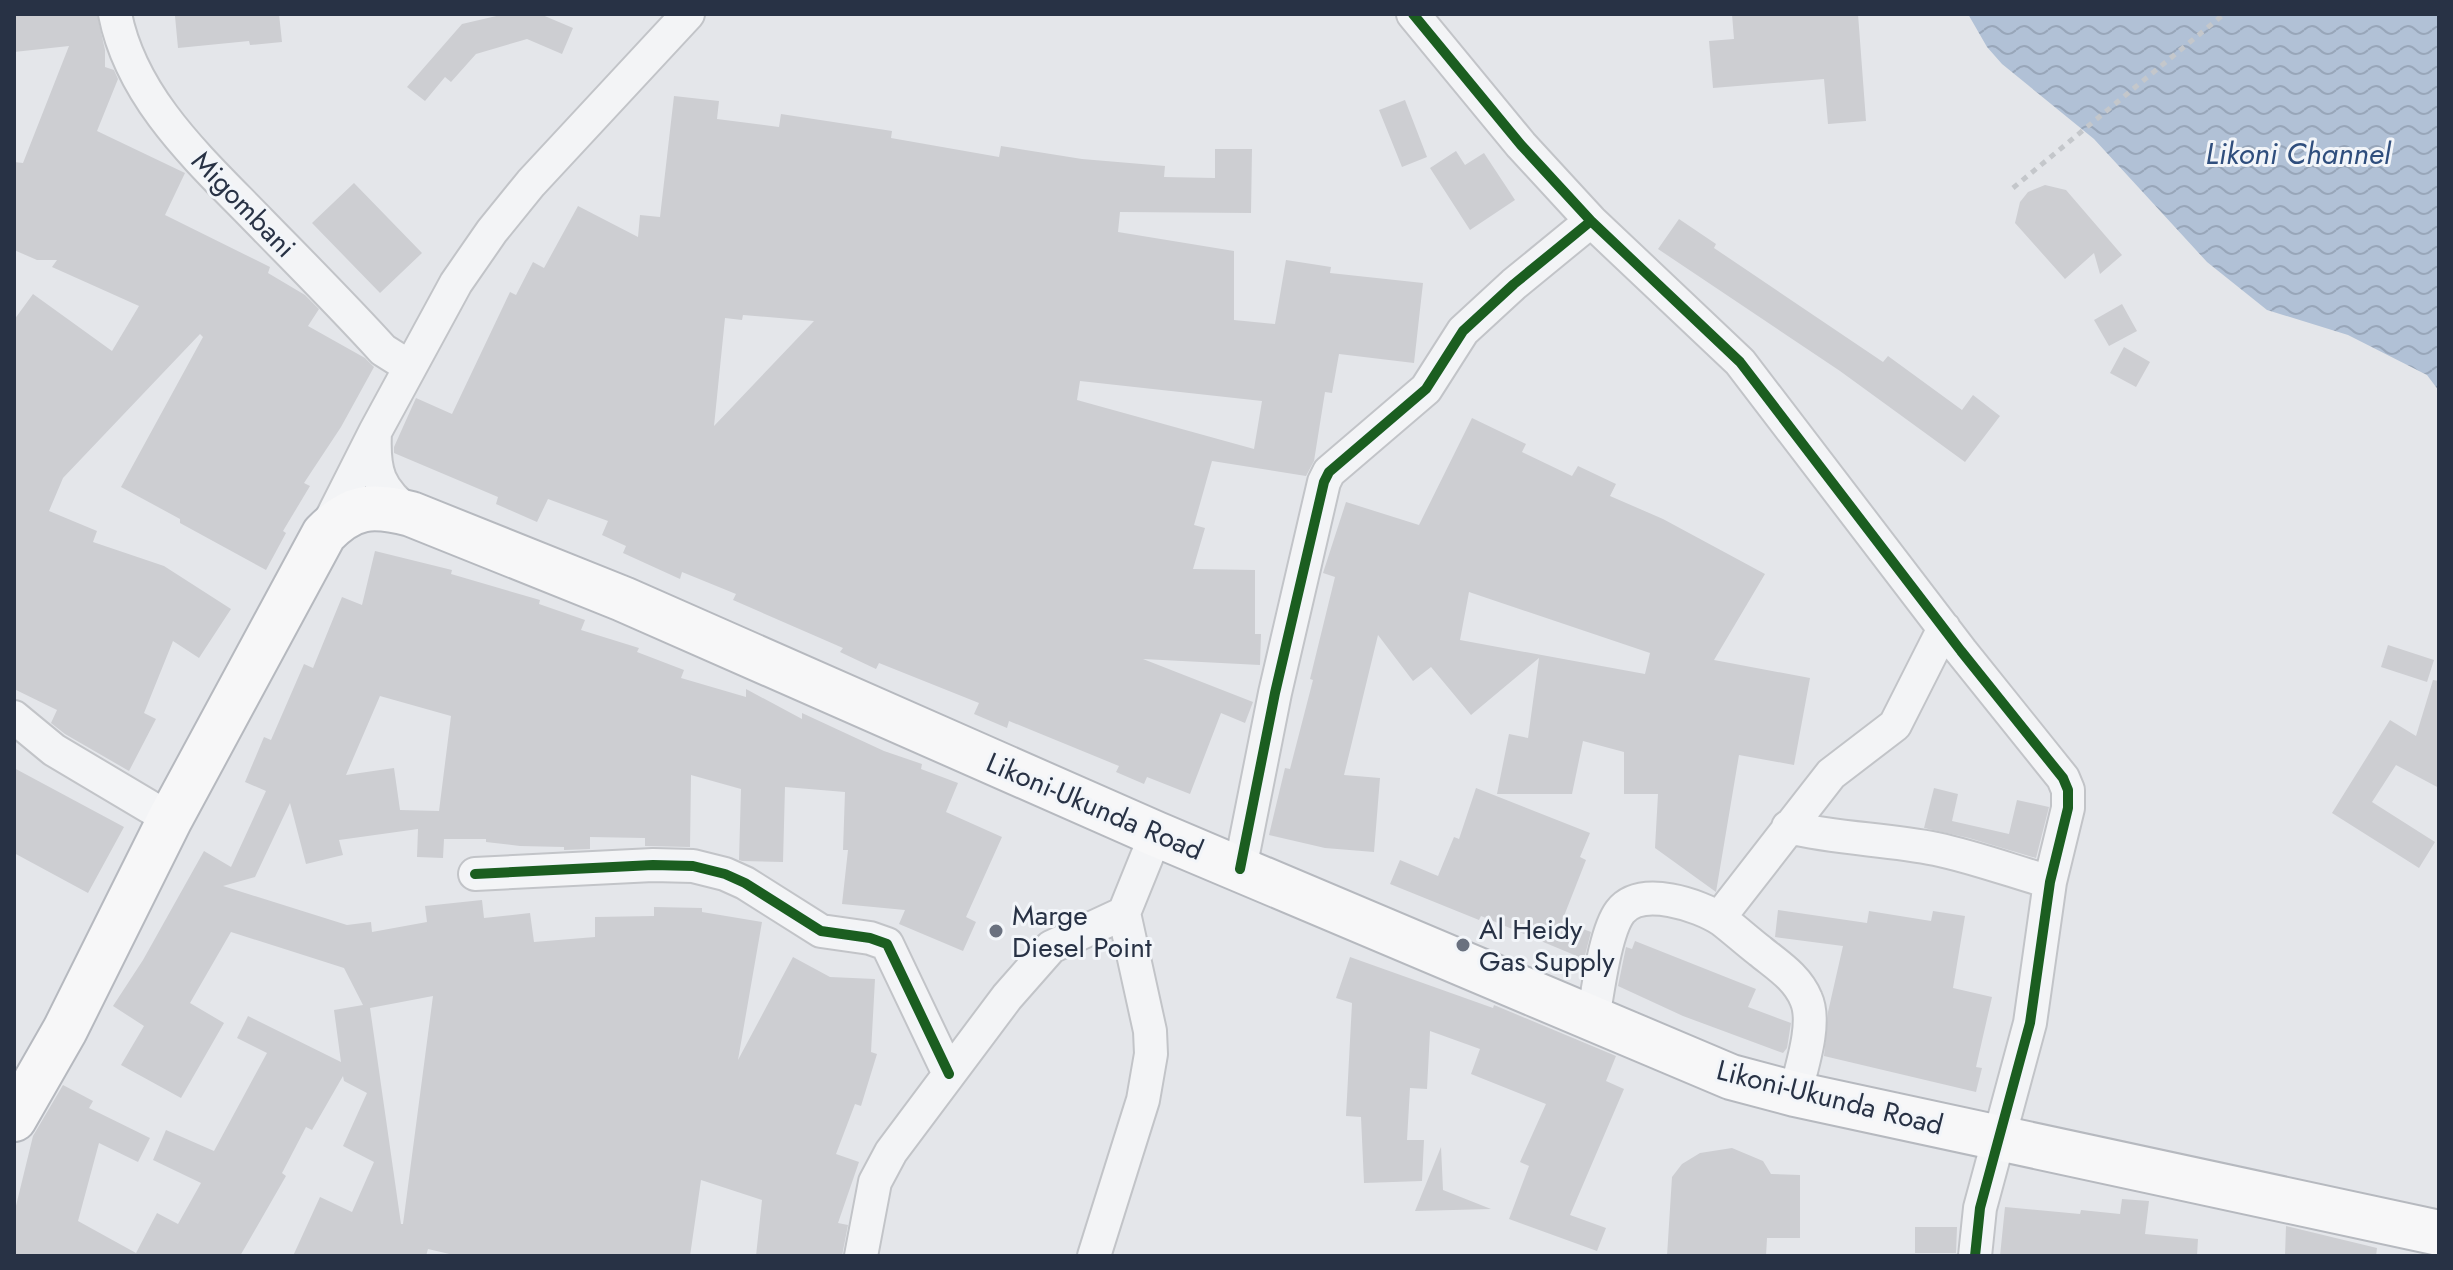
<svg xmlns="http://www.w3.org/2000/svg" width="2453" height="1270" font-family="Jost,sans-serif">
<defs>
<pattern id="water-waves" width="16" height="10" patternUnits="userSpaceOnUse" patternTransform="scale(2)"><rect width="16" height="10" fill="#b1c1d6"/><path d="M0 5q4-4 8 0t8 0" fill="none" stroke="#98a6b9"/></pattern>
</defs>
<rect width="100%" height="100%" fill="#e4e6ea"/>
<path fill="url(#water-waves)" d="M1968,14h471v377l-12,-16 -79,-40 -81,-25 -60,-48 -113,-123 -92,-75 -15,-17z"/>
<path fill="#cdced2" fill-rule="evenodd" d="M14,14h83l8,36v17l9,3 4,9 -21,52 88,42 -20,42 105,52 -2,6 37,22 14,14 -11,17 57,32 9,9 -33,60 -37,56 6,3 -27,45 3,2 -20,37 -86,-47v-4l-59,-32 82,-150 -3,-3 -137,144 -14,33 48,20 -4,11 71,24 67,43 -32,49 -26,-17 -29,72 12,6 -27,52 -64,-37 -14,-11 6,-13 -43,-21v-369l19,-26 79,57 27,-45 -87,-39 5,-7h-20l-23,-10v-88l9,1 46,-117 -55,6z
M193,14h86l3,28 -32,3 -1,-4 -71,7 -3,-32z
M505,14h35l33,14 -11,26 -35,-15 -51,15 -25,28 -6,-5 -20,24 -18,-14 55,-63z
M1732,14h126l8,107 -38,3 -4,-45 -111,9 -4,-47 25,-2z
M674,96l45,5 -2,18 62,8 2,-13 111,17 -1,7 108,19 2,-11 81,13 83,7 -1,11 51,1v-29h37l-1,64 -131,-1 -2,20 116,19v69l41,4 11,-64 45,7 -1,6 93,10 -9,80 -75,-9 -7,39 -7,-1 -11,69 -8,15 -94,-15 -18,64 11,3 -12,41 62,1v64h6l-1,31 -117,-6 110,43 -8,21 -24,-10 -31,81 -43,-17 -3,7 -28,-12 3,-6 -110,-45 -2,7 -33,-14 5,-11 -100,-40 -3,6 -36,-17 3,-4 -110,-48 3,-6 -54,-22 -2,7 -57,-26 3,-7 -24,-11 6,-14 -60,-22 -11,23 -41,-18 2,-7 -104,-44v-6l22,-49 36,16 58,-122 6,3 17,-33 11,6 34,-62 60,31 2,-22 20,2zM743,315l71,6 -100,105 11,-108 17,2zM1080,381l182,20 -8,48 -177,-49z
M1405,100l22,57 -25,10 -23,-57z
M1456,151l9,14 19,-12 31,47 -45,30 -40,-62z
M354,183l68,70 -42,40 -68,-70z
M2045,185l21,5 56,65 -22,19 -6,-21 -29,26 -50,-56 5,-21 8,-10z
M1679,219l37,25 -2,4 169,114 5,-6 74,54 11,-15 27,21 -35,46 -125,-91 -182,-122z
M2122,304l15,27 -28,15 -15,-26z
M2124,347l26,15 -14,25 -26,-14z
M1472,418l54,26 -4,8 50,24 6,-10 38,18 -6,12 53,23 102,55 -51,86 96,18 -16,87 -55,-10 -23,137 -61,-44 3,-54h-34v-42l-41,-11 -11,53h-75l12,-60 19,4 11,-80 -68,57 -40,-48 -18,14 -35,-46 -34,140 36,3 -6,74 -49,-4 -56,-13 16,-67 5,1 23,-89 -3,-1 25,-102 -12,-4 23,-71 73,23zM1469,592l181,61 -5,21 -185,-34z
M375,551l77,19 -1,4 89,26 -1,4 46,16 -4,10 58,18 -2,4 47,18 -3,8 65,19v-8l56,30v-6l82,38 38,13 -1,5 37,14 -12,29 56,25 -36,80 10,5 -13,29 -64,-27 6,-14 -63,-6 6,-54h-5l2,-58 -60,-5 -2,75 -41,-1 -3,-1 2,-71 -50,-14 -1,72 -45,-1v-8l-55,-1v12l-26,1v-3l-44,-1 -34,-4v-3h-42l-1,19 -26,-1 1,-28 -79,11 4,15 -37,9 -16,-61 -35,74 -32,9 124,39 24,-3 1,10 55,-10 -2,-16 57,-6 2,18 46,-5 4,29 61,-5v-20l59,-1v-9l48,1v4l60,10 -24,138 55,-103 37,20 45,2 -4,73 6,2 -16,52 -6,-2 -19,50 23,8 -21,61 10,2 -6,31h-86l6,-56 -61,-20 -11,76h-232l-30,-7 -2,7h-133l27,-59 32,15 22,-50 -31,-16 24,-53 -23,-12 -1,-5 -31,54 -6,-3 -24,46 4,3 -46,80h-226v-42l19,-78 30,-51 30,16 -4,7 61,30 -12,24 -39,-19 -21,78 58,32 21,-40 21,11 23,-41 -48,-23 13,-30 48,21 53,-98 -30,-15 11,-22 93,46 -7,-52 29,-5 -19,-37 -113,-36 -41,71 34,20 -43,75 -60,-33 23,-39 -31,-20 30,-46 61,-109 27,16 35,-76 -21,-9 19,-45 7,3 33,-76 9,4 29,-71 20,8zM380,696l71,20 -12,95 -39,-1 -6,-42 -48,7zM433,996l-30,228h-2l-31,-216z
M2388,645l46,15 -7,22 -46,-15z
M2433,680l6,1v107l-43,-23 -24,37 63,40 -16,26 -87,-55 58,-93 26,16z
M14,768l110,59 -36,66 -74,-40z
M1476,788l114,45 -10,24 6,3 -24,61 29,11 -7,27 -103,-43 -2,4 -89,-36 10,-24 38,16 16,-39 5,2z
M1934,788l24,6 -6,27 57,13 8,-34 32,7 -13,51 -67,-20 -45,-10z
M1778,910l89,13 2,-12 62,10 2,-10 32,5 -12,72 39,9 -16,70 6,1 -6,24 -152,-36 4,-44 15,-66 -68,-9z
M1635,941l121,48 -8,18 43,16 -4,25 -4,5 -100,-37 -65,-30 8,-39 6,2z
M1350,957l143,51 1,-3 122,51 -10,25 18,8 -54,126 36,13 -9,23 -88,-32 20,-53 -9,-4 26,-58 -75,-30 9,-25 -50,-18 -3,58 -17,-1 -3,52h17l-2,41 -58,2 -3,-66 -15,-1 6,-113 -16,-5z
M1441,1147l2,43 48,19 -76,2z
M1732,1148l31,13 8,13 29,1v63h-33l-1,18h-99l5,-79 10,-13 18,-11z
M2122,1199l27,2 -4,33 53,5 -1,17h-197l5,-49 75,7 1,-4 39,4z
M2286,1226l91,22 -1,8h-91z
M1915,1227h42l-1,26h-41z"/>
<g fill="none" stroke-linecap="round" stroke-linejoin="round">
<defs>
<path id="minor" d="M115,14c17,86 86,147 145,208 41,42 83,84 123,128l27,17
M1413,14l108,131 70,76 149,141 221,289 102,127 5,12v18l-18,74 -20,141 -50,185 -5,48
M375,432l81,-149 36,-52 39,-48 157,-169
M325,531l50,-99c-2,39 3,58 36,82
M14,717l40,33 116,69
M1788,827c49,12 99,12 148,22 38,8 76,22 114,33
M1240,869l35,-176 49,-211 5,-10 97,-83 37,-58 51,-47 77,-63
M475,874l178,-9 40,1 32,8 20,9 76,48 49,7 17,6 62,130
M1719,918l112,-144 64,-49 49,-97
M1593,1018c5,-27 12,-86 27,-106 21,-27 79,-7 102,8 13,10 25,21 38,31 17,14 37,26 46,48 11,24 -5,70 -11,95
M861,1256l14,-74 16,-30 116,-155 44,-50 73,-34 32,-79
M1094,1256l49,-156 8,-46 -1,-23 -26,-118"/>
<path id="highway" d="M14,1119l51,-89 105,-211 154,-285c28,-29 48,-30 87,-20l212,85 533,235 575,243 64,17 644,139"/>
</defs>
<use href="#minor" stroke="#c2c4c8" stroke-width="36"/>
<use href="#highway" stroke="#b6b9bf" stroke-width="48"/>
<path stroke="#c4c7cb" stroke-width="5" stroke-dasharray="6 6" stroke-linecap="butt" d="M2013,188l211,-174"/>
<use href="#minor" stroke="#f3f4f6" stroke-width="32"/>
<use href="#highway" stroke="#f7f7f8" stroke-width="44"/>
<defs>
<path id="cycleway" d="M1413,14l108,131 70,76 149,141 221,289 102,127 5,12v18l-18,74 -20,141 -50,185 -5,48
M1240,869l35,-176 49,-211 5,-10 97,-83 37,-58 51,-47 77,-63
M475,874l178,-9 40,1 32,8 20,9 76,48 49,7 17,6 62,130"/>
</defs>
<use href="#cycleway" stroke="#f2f5f9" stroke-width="15"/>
<use href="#cycleway" stroke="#1b5e20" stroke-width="10"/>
</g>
<g fill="#6a717f" stroke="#f2f5f9" stroke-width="3">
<circle cx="996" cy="931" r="8"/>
<circle cx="1463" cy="945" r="8"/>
</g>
<g text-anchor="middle" stroke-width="6" stroke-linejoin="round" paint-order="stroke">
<g font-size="28" fill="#283245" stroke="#f2f5f9">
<text transform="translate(244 204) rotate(46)" y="10">Migombani</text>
<text transform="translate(1095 806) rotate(23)" y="10">Likoni-Ukunda Road</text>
<text transform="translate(1830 1097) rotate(14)" y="10">Likoni-Ukunda Road</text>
</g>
<g font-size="28" fill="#283245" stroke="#f2f5f9" text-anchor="start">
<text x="1012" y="925">Marge<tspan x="1012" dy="32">Diesel Point</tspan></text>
<text x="1479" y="939">Al Heidy<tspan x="1479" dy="32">Gas Supply</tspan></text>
</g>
<g font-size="30" font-style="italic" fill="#2f4e7d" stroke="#f2f5f9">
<text x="2298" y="164">Likoni Channel</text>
</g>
</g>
<rect width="2453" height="1270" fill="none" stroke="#283245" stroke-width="32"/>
</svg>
